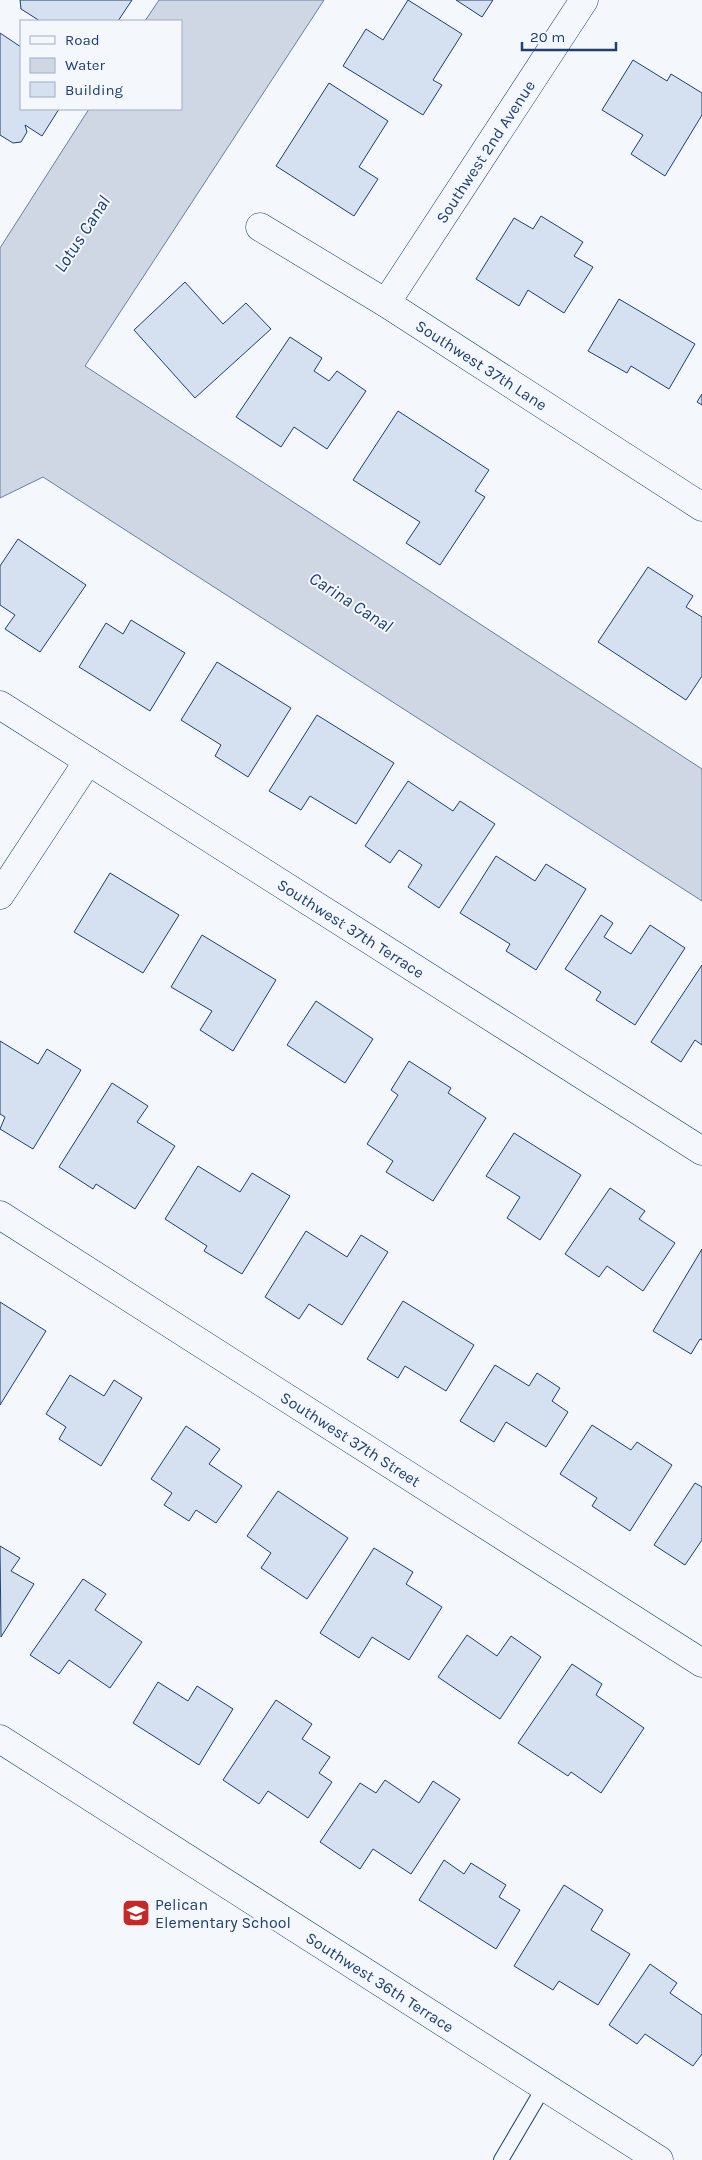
<svg xmlns="http://www.w3.org/2000/svg" width="702" height="2160" font-family="Karla,sans-serif">
<rect width="100%" height="100%" fill="#f4f7fb"/>
<path fill="#cfd7e4" stroke="#687fa3" d="M159,0h165l-239,366 617,403v132l-659,-424 -43,21v-250l89,-139h92v-88h-36z"/>
<path fill="#d5e0f0" stroke="#1d3f73" d="M20,0h112l-14,21h-78l-19,-12z
M408,0l54,34 -29,46 9,5 -19,30 -80,-49 23,-37 17,11z
M456,0h37l-11,17z
M0,33l21,14v62h38l-17,27 -17,-11 2,7 -6,10 -8,1 -13,-8z
M633,60l34,21 4,-7 31,19v22l-37,61 -34,-22 12,-19 -41,-25z
M329,83l59,38 -29,46 19,12 -24,37 -78,-50z
M541,216l42,26 -9,14 19,11 -29,46 -36,-23 -9,16 -43,-27 38,-61 19,11z
M185,282l38,42 23,-21 25,26 -76,69 -61,-68z
M619,299l76,45 -26,45 -38,-23 -4,7 -39,-22z
M290,337l32,21 -8,13 15,10 8,-10 29,20 -39,58 -33,-22 -13,20 -45,-30z
M702,394v11l-5,-3z
M398,411l91,59 -14,21 10,6 -45,68 -34,-22 14,-21 -67,-42z
M18,539l68,46 -46,67 -35,-23 10,-14 -15,-10v-39z
M648,567l45,29 -7,11 16,10v59l-16,24 -88,-58z
M131,620l54,33 -35,58 -71,-44 27,-44 17,11z
M217,662l74,46 -43,69 -33,-21 6,-11 -40,-25z
M317,715l77,48 -38,61 -46,-28 -9,14 -32,-19z
M408,781l45,30 7,-10 35,23 -56,84 -31,-21 14,-22 -23,-15 -9,13 -25,-17z
M496,856l39,25 11,-17 40,25 -50,81 -30,-19 4,-7 -50,-31z
M110,873l69,42 -36,58 -69,-41z
M601,915l12,8 -9,14 27,17 19,-29 35,23 -50,77 -39,-25 5,-8 -36,-23z
M202,935l74,45 -43,71 -33,-21 12,-19 -41,-24z
M702,965v80l-7,-5 -14,22 -30,-20z
M316,1001l57,38 -28,44 -58,-38z
M0,1041l38,23 9,-15 34,21 -48,79 -33,-20 5,-12 -5,-3z
M409,1061l42,27 -3,5 38,25 -53,83 -47,-29 7,-11 -26,-17 31,-49 -7,-5z
M112,1083l36,23 -11,16 38,24 -40,63 -39,-25 -3,5 -34,-22z
M514,1133l67,42 -41,65 -33,-22 13,-21 -34,-21z
M198,1166l42,26 12,-19 38,23 -48,78 -38,-23 3,-5 -42,-27z
M610,1188l35,23 -6,8 36,24 -32,48 -36,-25 -8,11 -34,-23z
M306,1231l41,26 14,-22 27,17 -46,73 -33,-21 -10,15 -34,-22z
M702,1249v91l-2,-1 -9,15 -38,-23z
M403,1301l71,44 -28,46 -41,-25 -7,12 -31,-19z
M0,1302l46,29 -46,74z
M495,1365l34,21 8,-13 23,15 -8,13 16,11 -22,35 -40,-25 -12,20 -34,-21z
M70,1375l34,21 10,-16 28,18 -41,68 -42,-27 7,-12 -20,-13z
M592,1425l39,25 6,-8 35,23 -42,66 -38,-25 5,-8 -37,-24z
M186,1426l34,23 -11,15 33,22 -26,37 -20,-13 -7,11 -25,-16 8,-12 -21,-14z
M695,1483l7,4v53l-17,25 -31,-20z
M278,1491l70,47 -41,61 -46,-31 10,-15 -24,-17z
M0,1546l20,12 -9,13 23,13 -33,53z
M374,1548l39,24 -7,12 36,23 -33,53 -37,-23 -13,21 -39,-25z
M83,1579l23,15 -11,16 47,32 -32,46 -41,-28 -10,14 -29,-19z
M467,1635l30,21 14,-20 30,21 -41,62 -62,-42z
M572,1664l30,20 -6,11 48,33 -43,65 -30,-21 -3,4 -50,-33z
M158,1682l30,19 9,-15 36,23 -34,56 -66,-42z
M276,1700l36,24 -10,15 28,18 -11,16 13,9 -24,36 -40,-27 -9,13 -36,-24z
M385,1780l34,23 14,-22 27,18 -49,75 -38,-25 -13,20 -40,-27 40,-59 16,10z
M444,1860l20,14 7,-11 35,22 -7,12 21,13 -24,39 -77,-49z
M564,1885l39,25 -12,20 39,24 -32,51 -39,-24 -6,9 -39,-24z
M650,1964l27,19 -7,10 32,22v39l-9,12 -48,-32 -8,10 -28,-19z"/>
<g fill="none" stroke-linecap="round" stroke-linejoin="round">
<defs>
<path id="lane" d="M501,2160l43,-73"/>
<g id="street">
<path id="s1" d="M260,227l126,76 316,204"/>
<path id="s2" d="M386,303l198,-303"/>
<path id="s3" d="M0,705l702,446"/>
<path d="M0,895l88,-134"/>
<path id="s4" d="M0,1215l702,448"/>
<path id="s5" d="M0,1739l659,421"/>
</g>
</defs>
<use href="#lane" stroke="#1d3f73" stroke-width="16"/>
<use href="#street" stroke="#1d3f73" stroke-width="29"/>
<use href="#lane" stroke="#f4f7fb" stroke-width="14"/>
<use href="#street" stroke="#f4f7fb" stroke-width="28"/>
</g>
<defs>
<symbol id="school-square" viewBox="-11 -11 22 22"><rect x="-9" y="-9" width="18" height="18" rx="4" fill="#c62828" stroke="#f4f7fb"/><path d="M0-5L7-2L0 1L-7-2ZM-4 1L0 2.5L4 1V4Q0 6-4 4Z" fill="#fff"/></symbol>
</defs>
<g fill-rule="evenodd">
<use href="#school-square" x="120" y="1897" width="32" height="32"/>
</g>
<g text-anchor="middle" stroke-width="4" stroke-linejoin="round" paint-order="stroke">
<g font-size="16" fill="#1d3f73" stroke="#f4f7fb">
<text dy="6" stroke="none"><textPath href="#s2" startOffset="181">Southwest 2nd Avenue</textPath></text>
<text dy="6" stroke="none"><textPath href="#s1" startOffset="261">Southwest 37th Lane</textPath></text>
<text dy="6" stroke="none"><textPath href="#s3" startOffset="416">Southwest 37th Terrace</textPath></text>
<text dy="6" stroke="none"><textPath href="#s4" startOffset="416">Southwest 37th Street</textPath></text>
<text dy="6" stroke="none"><textPath href="#s5" startOffset="451">Southwest 36th Terrace</textPath></text>
</g>
<g font-size="16" fill="#1d3f73" stroke="#f4f7fb" text-anchor="start">
<text x="155" y="1910">Pelican<tspan x="155" dy="18">Elementary School</tspan></text>
</g>
<g font-size="18" font-style="italic" fill="#1d3f73" stroke="#f4f7fb">
<text transform="translate(82 234) rotate(-57)" y="6">Lotus Canal</text>
<text transform="translate(351 602) rotate(33)" y="6">Carina Canal</text>
</g>
</g>
<rect x="20" y="20" width="162" height="90" fill="#f4f7fb" stroke="#9eadc5"/>
<rect x="30" y="36" width="25" height="8" fill="#f4f7fb" stroke="#9eadc5"/>
<text x="65" y="45" font-size="15" fill="#1d3f73">Road</text>
<rect x="30" y="58" width="25" height="15" fill="#cfd7e4" stroke="#9eadc5"/>
<text x="65" y="70" font-size="15" fill="#1d3f73">Water</text>
<rect x="30" y="82" width="25" height="15" fill="#d5e0f0" stroke="#9eadc5"/>
<text x="65" y="95" font-size="15" fill="#1d3f73">Building</text>
<path d="M522 42v8h94v-8" fill="none" stroke="#1d3f73" stroke-width="2.5"/>
<text x="530" y="42" font-size="15" fill="#1d3f73" stroke="#f4f7fb" stroke-width="4" paint-order="stroke">20 m</text>
</svg>
